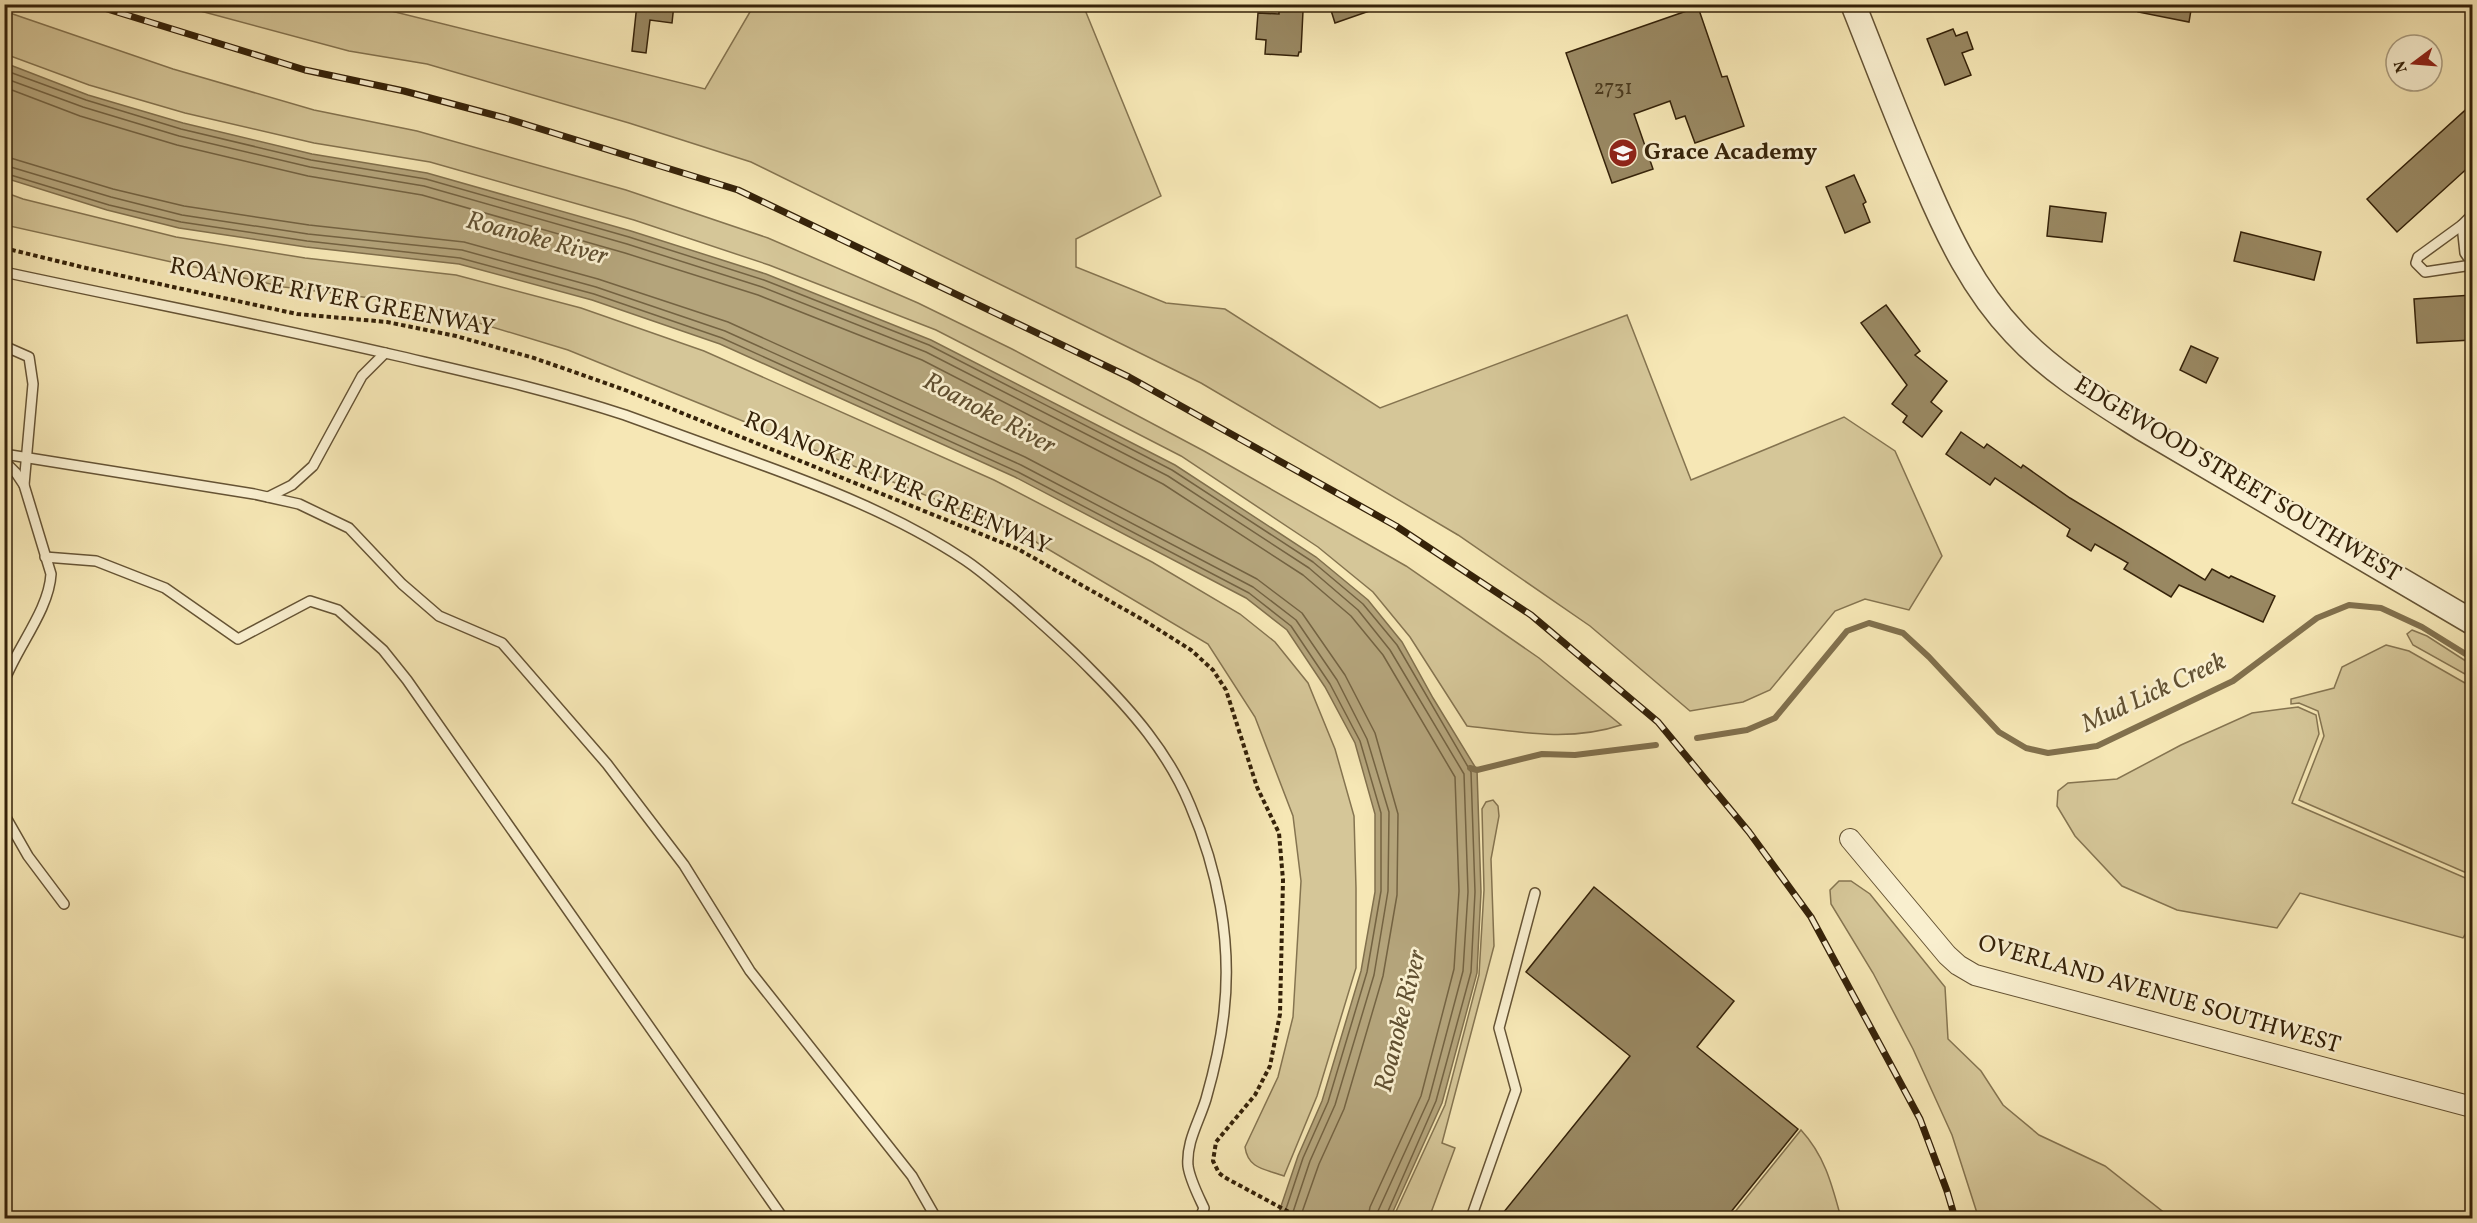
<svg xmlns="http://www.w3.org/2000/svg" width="2477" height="1223" viewBox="0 0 2477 1223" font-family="Vollkorn,serif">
  <rect width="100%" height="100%" fill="#f6e7b5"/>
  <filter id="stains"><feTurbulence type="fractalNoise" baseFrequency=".00333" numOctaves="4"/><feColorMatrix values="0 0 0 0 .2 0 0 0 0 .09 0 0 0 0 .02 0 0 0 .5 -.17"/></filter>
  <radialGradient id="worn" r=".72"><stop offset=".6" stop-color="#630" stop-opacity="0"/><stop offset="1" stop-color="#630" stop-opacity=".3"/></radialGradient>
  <g fill="#d5c698" stroke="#857450" stroke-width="1.5">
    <path d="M178 5H367L705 89 754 5H1083L1161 196 1076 239V267L1166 303 1225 309 1380 408 1627 315 1691 480 1844 417 1895 451 1942 556 1909 610 1865 599 1835 611 1770 690 1743 702 1690 711 1590 626 1458 535 1201 383 751 162 629 123 427 64 349 51Z"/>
    <path d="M4 11 173 69 314 110 417 131 626 190 768 238 918 303 1012 349 1204 451 1406 566 1539 658 1621 725C1571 742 1518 732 1467 726L1410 637 1373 592 1318 547 1181 456 936 330 769 265 634 220 430 162 314 143 185 113 89 85 5 54Z"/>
    <path d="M4 192 23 199 176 237 305 258 456 275 581 308 704 351 994 480 1152 562 1240 614 1275 642 1308 683 1335 749 1354 816 1356 888V968L1317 1096 1284 1176C1265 1169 1248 1169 1245 1147L1278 1077 1293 1017 1301 881 1293 816 1255 717 1208 644 1026 536 568 350 436 310 371 298 284 287 5 225Z"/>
    <path d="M2412 630 2427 636 2472 665V678L2413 645 2407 634Z"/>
    <path d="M2386 645 2409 651 2472 687V867L2469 874 2299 800 2324 736 2318 711 2299 703 2291 704V699L2334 688 2342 667Z"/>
    <path d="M2298 707 2316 715 2319 734 2292 803 2470 880 2472 876V924L2463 938 2300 893 2277 928 2177 910 2122 886 2075 836 2057 806 2058 791 2068 783 2117 779 2181 745 2252 713Z"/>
    <path d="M1493 800 1498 806 1499 816 1491 859 1494 946 1442 1143 1455 1148 1429 1218H1393L1445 1105 1479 975 1484 890 1482 809 1486 802Z"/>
    <path d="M1839 881H1851L1870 894 1945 987 1948 1039 1981 1071 2003 1105 2039 1135 2105 1166 2171 1218H1988L1978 1216 1952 1135 1913 1049 1873 973 1831 904 1830 890Z"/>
    <path d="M1801 1130C1825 1156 1832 1185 1841 1218H1730Z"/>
  </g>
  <path fill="#b4a47b" stroke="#81704d" stroke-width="1.5" d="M5 63 88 95 183 123 312 154 427 173 631 231 766 274 931 340 1175 465 1316 557 1368 600 1402 642 1433 698 1477 770 1481 892 1477 973 1442 1103 1390 1218H1277L1298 1156 1322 1101 1361 971 1375 892V814L1355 743 1325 687 1287 630 1246 598 1015 477 720 344 592 300 459 264 306 247 179 228 107 210 5 178Z"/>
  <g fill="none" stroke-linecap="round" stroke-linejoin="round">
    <g stroke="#746342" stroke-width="1.5">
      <path d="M4 70 86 100 181 129 311 160 426 179 629 237 764 280 929 345 1172 470 1313 562 1363 604 1397 645 1471 772 1475 892 1471 972 1436 1101 1385 1218"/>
      <path d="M4 78 83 107 179 136 310 167 424 186 627 244 762 287 926 352 1168 476 1309 568 1358 610 1390 650 1464 774 1468 892 1463 971 1429 1099 1378 1211 1377 1218"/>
      <path d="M4 87 80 116 177 145 308 176 422 195 625 253 758 295 922 360 1163 484 1303 575 1351 616 1383 655 1455 777 1459 891 1454 969 1421 1096 1370 1207 1368 1218"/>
      <path d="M4 156 113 189 184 206 309 225 464 242 598 279 728 322 1025 457 1257 579 1302 613 1345 675 1375 733 1398 814 1397 895 1383 976 1344 1109 1319 1164 1300 1218"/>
      <path d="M4 165 111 197 182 215 308 234 462 250 596 287 725 331 1021 465 1253 587 1296 620 1337 680 1367 739 1389 812 1388 891 1374 975 1335 1105 1310 1161 1291 1218"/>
      <path d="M4 173 109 205 181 222 307 241 460 258 594 294 722 338 1018 472 1249 593 1291 626 1330 684 1360 741 1381 813V891L1367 972 1328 1102 1303 1158 1283 1218"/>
    </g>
    <g stroke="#81704d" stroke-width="6">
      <path d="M1697 738 1747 730 1775 718 1847 631 1869 623 1903 633 1929 657 1999 732 2026 748 2048 753 2097 746 2233 681 2317 618 2349 605 2381 608 2422 627 2472 658"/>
      <path d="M1470 768 1477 770 1542 754 1575 755 1656 745"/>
    </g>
  </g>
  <g fill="#998862" stroke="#352209" stroke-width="1.5">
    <path d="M637 4H674L672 23 650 20 646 53 632 51Z"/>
    <path d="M1329 4H1381V7L1335 23Z"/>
    <path d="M2139 4H2192L2189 22 2138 12Z"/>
    <path d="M1698 7 1722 77 1727 76 1744 126 1695 143 1685 116 1676 119 1670 101 1634 114 1653 169 1612 183 1566 53Z"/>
    <path d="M1279 9 1303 11 1301 52H1299L1298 56 1265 54 1266 40 1256 39 1258 13 1279 14Z"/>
    <path d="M1953 29 1956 36 1967 32 1973 49 1962 53 1971 75 1945 85 1927 39Z"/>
    <path d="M2472 104V164L2397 232 2367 199Z"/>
    <path d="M1854 175 1866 202 1863 204 1870 222 1845 233 1826 187Z"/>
    <path d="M2050 206 2106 213 2102 242 2047 236Z"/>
    <path d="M2241 232 2321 252 2314 280 2234 261Z"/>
    <path d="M2472 295V340L2417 343 2414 299Z"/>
    <path d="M1886 305 1920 351 1915 355 1947 381 1931 402 1942 411 1922 437 1903 422 1907 416 1892 404 1907 385 1861 323Z"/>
    <path d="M2191 346 2218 358 2206 383 2180 370Z"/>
    <path d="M1961 432 1984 448 1987 444 2021 468 2023 465 2070 498 2205 580 2212 569 2229 578 2231 576 2275 596 2263 622 2179 585 2171 597 2124 569 2128 563 2095 544 2091 551 2067 536 2070 529 1995 478 1990 485 1946 454Z"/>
    <path d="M1594 887 1734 1001 1697 1047 1798 1129 1726 1218H1499L1630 1056 1526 972Z"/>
  </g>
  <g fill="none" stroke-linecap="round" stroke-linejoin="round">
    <g stroke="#655334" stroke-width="12">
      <g id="service">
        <path d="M2472 215 2462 225 2465 253 2472 263"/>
        <path d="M2462 225 2418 257 2416 263 2425 272 2472 265"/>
        <path d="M4 272C134 300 264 325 394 355 471 373 549 390 625 415 658 427 691 439 724 451 808 481 891 511 965 560 983 572 998 586 1014 599 1040 622 1067 645 1092 671 1132 711 1168 752 1190 805 1218 870 1232 942 1224 1012 1221 1041 1214 1071 1206 1099 1199 1122 1186 1142 1188 1166 1190 1180 1198 1195 1204 1208L1200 1218"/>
        <path d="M4 346 29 357 33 384 24 485"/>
        <path d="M4 454 254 494 299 504 349 528 402 584 439 616 502 643 607 764 684 865 750 971 912 1176 936 1218"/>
        <path d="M4 461 16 473 24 485 51 574C49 610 17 647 4 682"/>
        <path d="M268 497 292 485 313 466 362 376 385 353"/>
        <path d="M45 557 96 561 165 588 238 639 310 601 338 610 383 650 407 680 783 1218"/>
        <path d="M4 814 28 856 64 904"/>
        <path d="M1471 1218 1516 1090 1499 1028 1535 893"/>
      </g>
    </g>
    <g stroke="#655334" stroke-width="22">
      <path id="minor" d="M1850 839 1947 955 1958 965 1975 975 2472 1107"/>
    </g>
    <g stroke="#655334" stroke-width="27">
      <path id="tertiary" d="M1853 4C1877 64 1899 123 1925 182 1948 236 1974 290 2015 333 2051 372 2098 400 2142 428L2472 622"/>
    </g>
    <path stroke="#352209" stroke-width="4" stroke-dasharray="4.5 3" stroke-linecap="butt" d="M4 248 86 268 297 314 387 322 456 336 534 358 625 390 1018 549 1145 621 1191 650 1213 670 1226 690 1257 787 1279 833 1283 880 1280 1014 1270 1066 1255 1095 1216 1142 1213 1161 1219 1173 1224 1177 1300 1218"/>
    <use href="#service" stroke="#f9efcf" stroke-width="9"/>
    <use href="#minor" stroke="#f9efcf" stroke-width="20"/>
    <use href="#tertiary" stroke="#f9efcf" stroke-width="24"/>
    <g stroke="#352209" stroke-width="7">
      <path id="rail" d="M91 4 305 70 404 91 505 118 738 190 1129 377 1396 526 1531 615 1658 722 1749 832 1811 917 1920 1119 1947 1191 1955 1218"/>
    </g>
    <use href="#rail" stroke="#f9efcf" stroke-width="4.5" stroke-dasharray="14" stroke-linecap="butt"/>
  </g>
  <defs>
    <g id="school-disc" transform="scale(1.5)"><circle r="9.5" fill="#8f2418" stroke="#f9efcf"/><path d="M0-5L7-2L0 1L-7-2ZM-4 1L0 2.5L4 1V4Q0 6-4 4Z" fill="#fff"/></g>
  </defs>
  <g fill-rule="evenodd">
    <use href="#school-disc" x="1623" y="153"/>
  </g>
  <g text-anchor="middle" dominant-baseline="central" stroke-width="5" stroke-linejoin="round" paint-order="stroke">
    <g font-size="21" fill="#4e3c1f">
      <text x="1613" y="88">2731</text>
    </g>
    <g font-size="24" font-weight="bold" fill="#352209" stroke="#f9efcf" text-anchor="start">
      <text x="1644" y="153">Grace Academy</text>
    </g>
    <g font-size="24" fill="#352209" stroke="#f9efcf">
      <text transform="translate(332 298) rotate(11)">ROANOKE RIVER GREENWAY</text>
      <text transform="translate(2237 480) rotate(31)">EDGEWOOD STREET SOUTHWEST</text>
      <text transform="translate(897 484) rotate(23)">ROANOKE RIVER GREENWAY</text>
      <text transform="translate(2159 995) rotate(16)">OVERLAND AVENUE SOUTHWEST</text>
    </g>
    <g font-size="26" font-style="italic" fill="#615031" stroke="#f9efcf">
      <text transform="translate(537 239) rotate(15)">Roanoke River</text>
      <text transform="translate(989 414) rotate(28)">Roanoke River</text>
      <text transform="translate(2154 693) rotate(-25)">Mud Lick Creek</text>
      <text transform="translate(1401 1021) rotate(-76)">Roanoke River</text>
    </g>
  </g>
  <rect width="2477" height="1223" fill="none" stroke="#f6e7b5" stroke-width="24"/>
  <rect x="6" y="6" width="2465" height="1211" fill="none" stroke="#352209" stroke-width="3"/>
  <rect x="12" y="12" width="2453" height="1199" fill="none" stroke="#352209" stroke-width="1.5"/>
  <g transform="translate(2414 63) rotate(254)"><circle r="28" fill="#f9efcf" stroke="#ab9d80" stroke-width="1.5"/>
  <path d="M0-4.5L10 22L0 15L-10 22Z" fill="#8f2418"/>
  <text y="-9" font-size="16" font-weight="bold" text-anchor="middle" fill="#352209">N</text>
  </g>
  <rect width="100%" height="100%" filter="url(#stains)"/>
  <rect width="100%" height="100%" fill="url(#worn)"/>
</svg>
